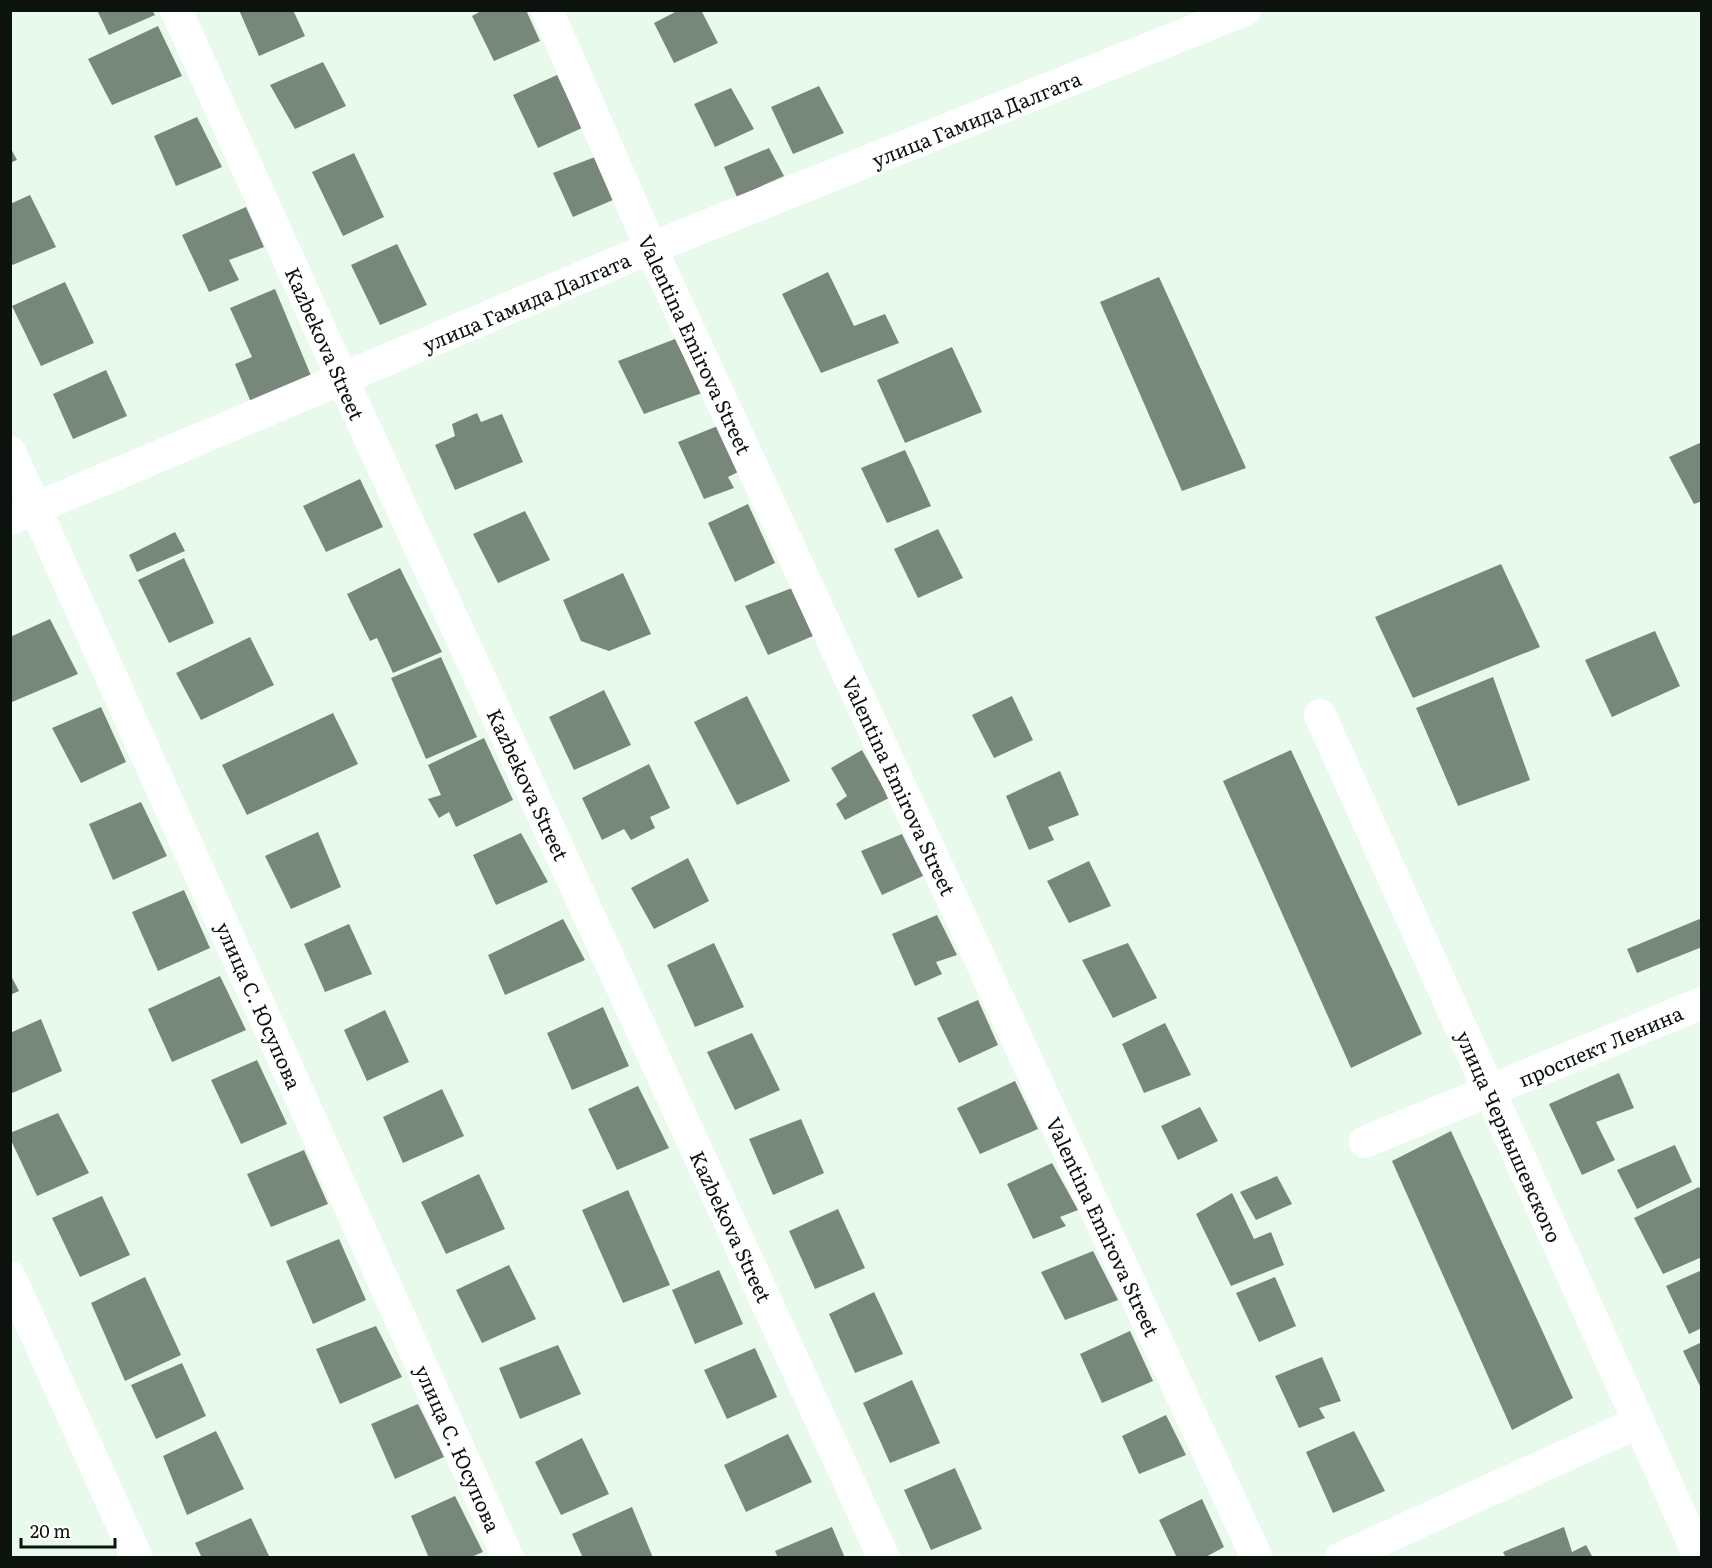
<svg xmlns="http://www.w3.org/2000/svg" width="1712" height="1568" viewBox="0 0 1712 1568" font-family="Literata,serif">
  <rect width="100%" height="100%" fill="#e8faeb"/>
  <g fill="#77887a">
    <path d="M97 10H152L155 15 109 35Z"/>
    <path d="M239 10H293L305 36 259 56Z"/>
    <path d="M483 10H526L540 41 494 61 472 16Z"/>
    <path d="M679 10H701L718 43 674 63 654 23Z"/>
    <path d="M158 26 182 76 112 105 88 59Z"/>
    <path d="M323 62 346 106 295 129 270 85Z"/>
    <path d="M557 75 582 128 538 148 513 95Z"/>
    <path d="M819 86 844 133 793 154 771 107Z"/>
    <path d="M731 88 754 129 715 147 694 104Z"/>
    <path d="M197 117 222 167 176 186 154 136Z"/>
    <path d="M10 147 17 160 10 163Z"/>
    <path d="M769 148 784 176 737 197 724 167Z"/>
    <path d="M354 153 384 217 343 236 312 172Z"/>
    <path d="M595 157 613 200 573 217 553 173Z"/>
    <path d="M30 195 56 247 10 266V204Z"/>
    <path d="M246 207 264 247 229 260 239 280 209 292 182 235Z"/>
    <path d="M397 244 427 305 380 325 351 265Z"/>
    <path d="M828 272 854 326 885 314 899 343 821 373 782 294Z"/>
    <path d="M1159 277 1246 468 1182 491 1100 302Z"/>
    <path d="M65 282 94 343 41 366 12 306Z"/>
    <path d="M275 289 312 378 253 407 235 364 252 357 230 308Z"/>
    <path d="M675 339 702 393 644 414 618 361Z"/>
    <path d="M952 347 982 412 905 443 877 380Z"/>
    <path d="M106 370 127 416 73 439 53 394Z"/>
    <path d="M477 413 481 422 502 414 523 462 455 490 435 445 455 436 452 424Z"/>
    <path d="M720 425 740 471 728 477 734 488 704 499 678 442Z"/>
    <path d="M1702 442V501L1694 504 1669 457Z"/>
    <path d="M905 450 931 506 887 523 861 468Z"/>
    <path d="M360 479 383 527 326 552 303 506Z"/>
    <path d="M748 504 775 563 735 582 708 523Z"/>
    <path d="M525 511 550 560 498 583 473 534Z"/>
    <path d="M938 529 963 578 918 598 894 549Z"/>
    <path d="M175 532 185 551 137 572 129 555Z"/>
    <path d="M184 558 214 623 169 643 138 580Z"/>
    <path d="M1501 564 1540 647 1413 698 1375 617Z"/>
    <path d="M400 568 442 652 393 673 377 638 370 641 347 594Z"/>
    <path d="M623 573 651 634 609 651 581 641 563 600Z"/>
    <path d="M792 588 813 636 768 655 745 606Z"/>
    <path d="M50 619 78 674 12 702 10 637Z"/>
    <path d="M1655 631 1680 686 1612 717 1585 660Z"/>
    <path d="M250 637 274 685 201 720 176 673Z"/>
    <path d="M441 657 477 737 426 759 391 678Z"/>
    <path d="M1493 677 1530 780 1458 806 1416 708Z"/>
    <path d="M604 690 631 745 574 770 549 717Z"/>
    <path d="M747 696 790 781 737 805 694 722Z"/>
    <path d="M1012 696 1033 740 994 758 972 715Z"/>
    <path d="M101 707 126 762 81 783 52 728Z"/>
    <path d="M333 713 358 764 247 815 222 765Z"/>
    <path d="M484 738 513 800 456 827 449 812 439 818 428 799 441 795 428 765Z"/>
    <path d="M862 750 889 798 845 820 836 804 847 796 831 768Z"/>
    <path d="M1291 750 1422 1034 1351 1068 1223 781Z"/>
    <path d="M649 764 670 808 650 817 655 828 631 840 624 829 602 840 582 798Z"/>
    <path d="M1060 771 1079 815 1048 827 1054 840 1029 850 1006 796Z"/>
    <path d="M141 802 167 856 113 880 89 824Z"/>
    <path d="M318 832 341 887 291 909 265 856Z"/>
    <path d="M521 833 548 882 496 905 473 855Z"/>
    <path d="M902 834 923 876 882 895 861 851Z"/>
    <path d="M688 858 709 901 654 929 631 888Z"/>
    <path d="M1089 861 1111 906 1069 923 1047 881Z"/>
    <path d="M184 890 210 948 158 971 132 912Z"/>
    <path d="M937 915 957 955 936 962 942 974 915 986 892 934Z"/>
    <path d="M1702 918V947L1637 973 1627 949Z"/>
    <path d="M563 919 585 960 505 995 488 955Z"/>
    <path d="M349 924 372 974 325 992 304 944Z"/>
    <path d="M714 943 744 1007 695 1027 667 965Z"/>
    <path d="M1128 943 1157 998 1113 1018 1082 960Z"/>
    <path d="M10 974 19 991 10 995Z"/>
    <path d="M220 976 246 1030 172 1062 148 1009Z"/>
    <path d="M978 1000 998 1045 959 1063 937 1018Z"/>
    <path d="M603 1007 629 1066 572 1090 547 1033Z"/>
    <path d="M385 1010 409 1062 367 1081 344 1030Z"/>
    <path d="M41 1019 62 1071 10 1094V1033Z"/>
    <path d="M1165 1023 1191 1075 1144 1093 1122 1044Z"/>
    <path d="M752 1033 780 1090 735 1110 707 1052Z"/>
    <path d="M257 1060 287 1124 241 1144 211 1080Z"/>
    <path d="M1619 1073 1634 1108 1596 1122 1615 1160 1582 1175 1549 1104Z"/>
    <path d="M1015 1081 1038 1129 980 1154 957 1108Z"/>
    <path d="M638 1086 669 1148 617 1170 588 1109Z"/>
    <path d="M442 1089 464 1136 403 1163 383 1117Z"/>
    <path d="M1200 1107 1218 1141 1178 1160 1161 1126Z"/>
    <path d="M58 1113 89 1173 37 1196 10 1138V1133Z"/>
    <path d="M801 1119 824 1173 773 1195 749 1139Z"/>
    <path d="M1451 1131 1573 1398 1512 1430 1392 1161Z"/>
    <path d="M1675 1145 1692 1182 1637 1209 1617 1170Z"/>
    <path d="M304 1150 328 1204 271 1227 247 1174Z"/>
    <path d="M1052 1163 1078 1210 1060 1217 1066 1226 1033 1239 1007 1184Z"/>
    <path d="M479 1174 505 1229 446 1254 421 1202Z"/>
    <path d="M1277 1176 1292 1204 1256 1220 1240 1192Z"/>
    <path d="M1699 1187 1702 1191V1257L1663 1274 1634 1218Z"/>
    <path d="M628 1190 670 1285 623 1303 582 1210Z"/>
    <path d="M1232 1193 1254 1239 1271 1232 1284 1265 1231 1286 1196 1214Z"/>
    <path d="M102 1196 130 1255 80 1277 52 1218Z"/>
    <path d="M838 1209 865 1268 815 1289 789 1231Z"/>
    <path d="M339 1239 366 1300 313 1324 286 1261Z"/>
    <path d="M1093 1251 1118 1300 1065 1320 1041 1272Z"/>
    <path d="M509 1265 536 1319 482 1343 456 1290Z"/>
    <path d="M719 1270 743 1324 695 1344 672 1290Z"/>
    <path d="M1702 1270V1328L1689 1334 1666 1286Z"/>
    <path d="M145 1277 181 1355 125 1381 91 1303Z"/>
    <path d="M1275 1277 1296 1326 1259 1342 1236 1293Z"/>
    <path d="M874 1292 903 1354 855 1373 829 1314Z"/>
    <path d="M376 1326 402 1377 340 1404 316 1349Z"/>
    <path d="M1130 1331 1153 1381 1102 1403 1080 1354Z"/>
    <path d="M1702 1342V1385L1700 1386 1683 1351Z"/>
    <path d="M558 1345 581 1394 520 1419 499 1368Z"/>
    <path d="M755 1348 777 1397 727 1419 704 1370Z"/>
    <path d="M1322 1357 1341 1401 1319 1408 1325 1418 1299 1428 1275 1376Z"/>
    <path d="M182 1363 206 1416 156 1439 131 1385Z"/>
    <path d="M912 1380 940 1443 890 1463 863 1403Z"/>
    <path d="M418 1404 444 1457 395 1479 371 1424Z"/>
    <path d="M1166 1415 1186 1455 1139 1474 1122 1436Z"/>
    <path d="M216 1431 244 1489 187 1515 163 1456Z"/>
    <path d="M1354 1431 1385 1491 1333 1513 1306 1452Z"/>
    <path d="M788 1434 812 1482 746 1512 724 1465Z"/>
    <path d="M582 1438 609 1494 561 1515 535 1462Z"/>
    <path d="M955 1468 982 1529 931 1550 904 1490Z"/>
    <path d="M455 1496 483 1552 469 1558H429L411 1516Z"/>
    <path d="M1202 1499 1224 1547 1204 1558H1177L1159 1520Z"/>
    <path d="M632 1507 653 1558H583L572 1534Z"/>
    <path d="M251 1518 270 1558H202L195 1543Z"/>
    <path d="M832 1527 845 1558H778L775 1551Z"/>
    <path d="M1564 1527 1572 1552 1586 1545 1593 1558H1506L1503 1552Z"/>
  </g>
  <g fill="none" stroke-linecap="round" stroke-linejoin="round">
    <g stroke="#fff" stroke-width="32">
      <path d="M176 10 342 378 884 1558"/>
      <path d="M547 10 651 248 1257 1558"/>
      <path d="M10 452 508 1558"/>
      <path d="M10 519 651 248 1245 10"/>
      <path d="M1320 715 1700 1558"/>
      <path d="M1365 1142 1702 1003"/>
      <path d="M10 1277 137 1558"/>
      <path d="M1341 1558 1639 1422"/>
    </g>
  </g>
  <g text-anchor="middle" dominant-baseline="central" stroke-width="6" stroke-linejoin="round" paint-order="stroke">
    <g font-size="20" fill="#0c130e" stroke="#fff">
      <text transform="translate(976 118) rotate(-22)">улица Гамида Далгата</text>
      <text transform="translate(526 301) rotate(-23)">улица Гамида Далгата</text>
      <text transform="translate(326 343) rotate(66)">Kazbekova Street</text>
      <text transform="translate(696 344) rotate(65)">Valentina Emirova Street</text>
      <text transform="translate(529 784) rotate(65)">Kazbekova Street</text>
      <text transform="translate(900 785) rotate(65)">Valentina Emirova Street</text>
      <text transform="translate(260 1005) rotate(66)">улица С. Юсупова</text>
      <text transform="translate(1600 1045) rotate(-23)">проспект Ленина</text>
      <text transform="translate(1510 1136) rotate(66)">улица Чернышевского</text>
      <text transform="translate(732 1226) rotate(65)">Kazbekova Street</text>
      <text transform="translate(1104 1226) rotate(65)">Valentina Emirova Street</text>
      <text transform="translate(459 1448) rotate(66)">улица С. Юсупова</text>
    </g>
  </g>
  <rect width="1712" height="1568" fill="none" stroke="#0c130e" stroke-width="24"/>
  <path d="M21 1538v9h94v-9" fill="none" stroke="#0c130e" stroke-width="3"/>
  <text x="30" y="1538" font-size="18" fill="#0c130e" stroke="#ffffff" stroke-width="4.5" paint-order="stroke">20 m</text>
</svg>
